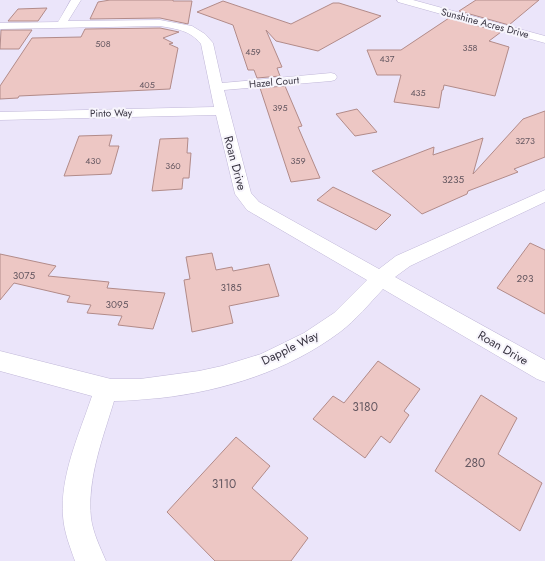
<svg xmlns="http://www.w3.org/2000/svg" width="545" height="561" viewBox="0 0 545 561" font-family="Jost,sans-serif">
  <rect width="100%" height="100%" fill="#ebe5fa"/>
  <g fill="#edc7c4" stroke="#b28b89">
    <path d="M110 0H173V1H192L188 24 160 18 90 19 98 2Z"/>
    <path d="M476 0H539L509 25 459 11Z"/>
    <path d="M223 1 291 24 333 3H339L381 16 318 51 276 41 266 30 282 67 277 68 280 76 257 78 254 70H248L233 25 197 12Z"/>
    <path d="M47 8 38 21H8L18 9Z"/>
    <path d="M449 18 501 32 489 41 509 47 495 96 444 85 443 90H442L439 108 394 102 401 75H377L367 50H401Z"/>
    <path d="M160 28 179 32 163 38 173 43 169 44 178 48 170 89 19 96 18 98 0 99V86L32 38 81 37 85 29Z"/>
    <path d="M1 30H32L19 49H0Z"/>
    <path d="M285 86 302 126 298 127 320 178 291 182 260 88Z"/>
    <path d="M357 109 377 132 355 136 336 114Z"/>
    <path d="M545 111V157L514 169 518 172 468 191 467 194 422 214 372 171 434 147 433 155 483 138 473 174 523 119Z"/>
    <path d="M112 135 109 146H119L111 174 64 176 79 136Z"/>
    <path d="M188 138 187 153H191L189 178H183L182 189 152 191 160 139Z"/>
    <path d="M333 187 391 215 376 230 317 200Z"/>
    <path d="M530 243 545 250V314L497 288Z"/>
    <path d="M212 253 216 270 232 267 233 271 269 264 279 296 229 306 233 323 192 332 184 280 190 279 186 257Z"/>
    <path d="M0 254 56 266 48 276 109 282 107 288 165 293 153 329 118 325 122 316 87 313 91 305 67 302 70 296 14 283 0 300Z"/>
    <path d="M378 361 420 389 404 411 409 415 390 443 381 436 365 458 313 419 333 396 344 403Z"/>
    <path d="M481 395 517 418 498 454 542 483 520 531 435 471Z"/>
    <path d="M236 437 270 466 252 488 308 538 291 561H215L167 512Z"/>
  </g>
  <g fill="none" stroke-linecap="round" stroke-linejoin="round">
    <g stroke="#c0b7d8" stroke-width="1">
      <g id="minor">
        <path d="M71 0H81L68 21 160 20 192 26 205 34 213 43 222 83 331 73 335 74 337 77 335 80 331 81 224 90 251 193 259 202 379 269 396 256 545 190V202L410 266 395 277 545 360V382L537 379 383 289C369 304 356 320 340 332 288 371 223 391 160 398 145 399 130 401 114 401 103 438 87 478 91 518 93 533 100 547 106 561H75C70 547 64 532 63 516 60 475 79 435 92 396L0 371V351L111 379H140L199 371 222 366 261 354 304 333 334 313 367 280 247 210 235 194 216 115 0 120V112L214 107 201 44C190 30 176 29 160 26L0 29V23L58 22Z"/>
        <path d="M397 0H413L545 36V43L398 2Z"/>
      </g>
    </g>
    <use href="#minor" fill="#fff" fill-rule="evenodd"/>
  </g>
  <g text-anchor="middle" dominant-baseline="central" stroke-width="4" stroke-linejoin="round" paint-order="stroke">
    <g font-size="9" fill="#645760">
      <text x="103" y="43">508</text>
      <text x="470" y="47">358</text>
      <text x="253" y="51">459</text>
      <text x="387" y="58">437</text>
      <text x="147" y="84">405</text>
      <text x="418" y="92">435</text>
      <text x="280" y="107">395</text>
      <text x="525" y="140">3273</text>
      <text x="93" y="160">430</text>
      <text x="298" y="160">359</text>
      <text x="173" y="165">360</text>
    </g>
    <g font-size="10" fill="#36323f" stroke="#f7f5fc">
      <text transform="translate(485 23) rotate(15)">Sunshine Acres Drive</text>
      <text transform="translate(274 82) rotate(-5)">Hazel Court</text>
      <text transform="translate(111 113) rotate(-1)">Pinto Way</text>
    </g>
    <g font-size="10" fill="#645760">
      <text x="453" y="179">3235</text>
      <text x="24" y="275">3075</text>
      <text x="525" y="278">293</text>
      <text x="231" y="287">3185</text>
      <text x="117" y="304">3095</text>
    </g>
    <g font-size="12" fill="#36323f" stroke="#f7f5fc">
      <text transform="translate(235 163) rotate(75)">Roan Drive</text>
      <text transform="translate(290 348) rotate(-26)">Dapple Way</text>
      <text transform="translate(503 348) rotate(30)">Roan Drive</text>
    </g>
    <g font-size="12" fill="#645760">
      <text x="365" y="407">3180</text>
      <text x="475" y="463">280</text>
      <text x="224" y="484">3110</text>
    </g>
  </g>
</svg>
